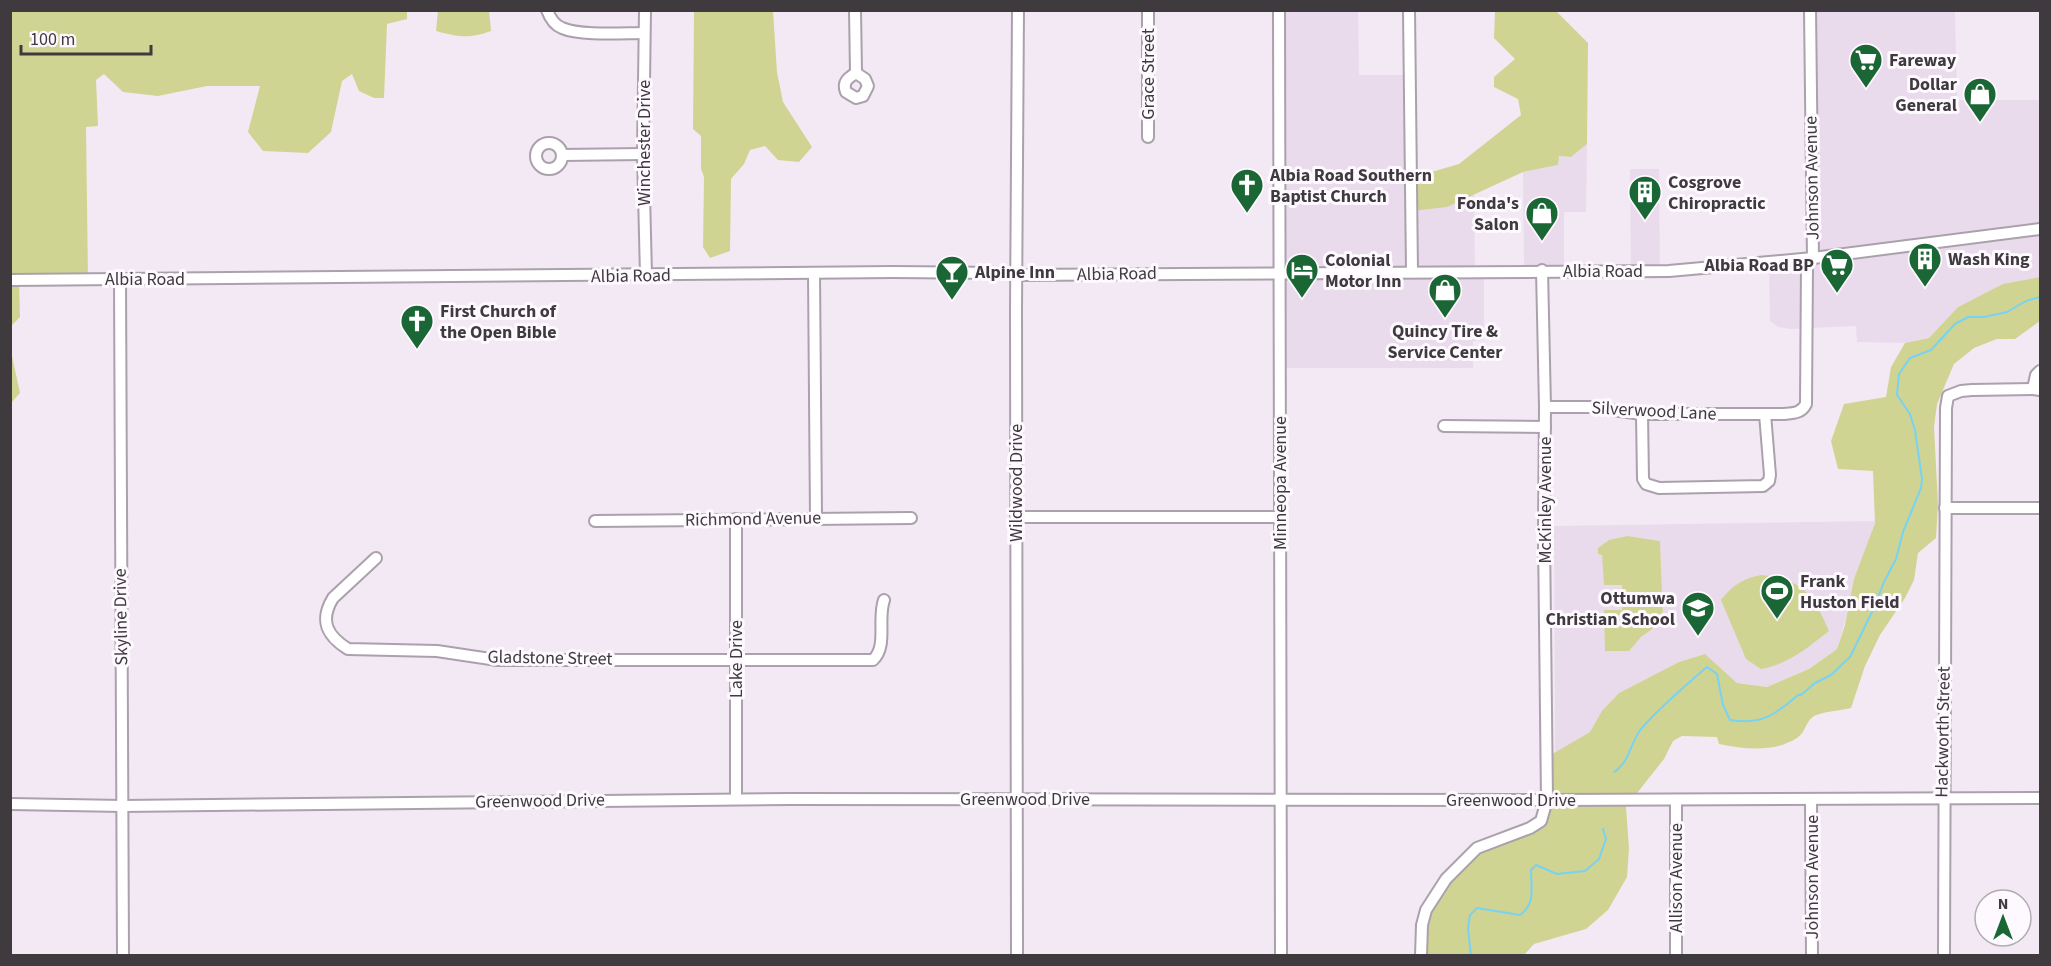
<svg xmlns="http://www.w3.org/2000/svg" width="2051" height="966" viewBox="0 0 2051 966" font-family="'Source Sans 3',sans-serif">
  <rect width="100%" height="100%" fill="#f3e9f4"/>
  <g fill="#eadbec">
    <path d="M1279 11H1358L1359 75H1411L1409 173 1447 207 1474 193 1475 271H1484V340L1473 341V368H1279Z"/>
    <path d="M1812 11H1955L1957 100H2040V277L2024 280 1959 306 1929 338 1905 343 1857 342 1856 326 1790 329 1778 327 1770 321 1769 262 1813 258Z"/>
    <path d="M1587 144 1586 212H1564V271H1524L1523 172 1558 165V156L1571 157Z"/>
    <path d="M1630 169H1659L1660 271H1631Z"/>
    <path d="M1875 521 1837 649 1809 669 1767 687 1737 683 1705 654 1679 662 1619 693 1590 732 1555 753 1554 526Z"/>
  </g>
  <g fill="#d0d492">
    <path d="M11 11H407V19L387 24 384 98H374L359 91 352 74 342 81 331 132 308 153 263 151 248 132 260 86H207L158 96 123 92 104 74 96 80 98 126 86 127 88 279 19 280 20 317 11 326Z"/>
    <path d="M438 11H489L491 31C469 39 458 37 436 31Z"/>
    <path d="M694 11H773L777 72 783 102 812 147 799 162 778 160 765 146 750 150 744 164 731 179 730 251 710 258 703 247 704 177 701 169V136L693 129Z"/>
    <path d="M1495 11H1556L1588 43 1587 144 1571 157 1559 156 1558 165 1523 172 1447 207 1412 211 1411 178 1459 164 1521 115 1518 99 1494 87V77L1515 59 1494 38Z"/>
    <path d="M2040 277V321L2015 339H1997L1974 348 1954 364 1937 404 1934 427 1938 504 1936 538 1918 553 1914 580 1905 598 1880 635 1865 666 1851 708C1839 711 1826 711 1814 716 1806 721 1805 733 1797 738 1773 753 1745 749 1719 744L1717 737 1682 736 1673 741 1664 759 1626 807 1629 848 1627 877 1608 910 1586 929 1534 944 1524 955 1421 956 1426 910 1477 848 1541 821 1547 757 1590 732 1602 711 1619 693 1679 662 1705 654 1737 683 1767 687 1809 669 1837 649 1845 625 1854 579 1875 523 1873 471 1838 469 1831 441 1844 404 1886 397 1891 367 1905 343 1929 338 1958 307 2003 284Z"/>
    <path d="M10 347 20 393 11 403H10Z"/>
    <path d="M1627 536 1660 541 1663 621 1641 637 1629 651H1605L1604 610H1622V585H1604L1602 555 1598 554V548L1609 540Z"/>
    <path d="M1761 575C1802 579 1813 593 1829 631 1807 648 1789 664 1761 669L1746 659 1721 600C1733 585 1742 579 1761 575Z"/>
  </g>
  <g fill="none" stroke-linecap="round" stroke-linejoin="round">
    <g stroke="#77d2f4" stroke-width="2">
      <path d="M1614 772C1630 762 1630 743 1641 729 1659 708 1686 685 1707 667L1717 674 1723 705 1730 720C1762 725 1775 715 1798 695H1801L1815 683 1831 675 1850 657 1874 608 1884 582 1896 559 1903 532 1921 488 1922 479 1915 430 1910 414 1897 395 1899 374 1910 358 1931 350 1955 324 1968 317H1984L2007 312 2026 301 2040 297"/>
      <path d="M1471 956 1468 928 1470 915 1477 908 1520 915C1536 904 1531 886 1531 870L1536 865 1557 874 1585 871 1599 859 1606 839 1603 829"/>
    </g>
    <g stroke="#aaa1ac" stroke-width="14">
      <g id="minor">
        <path d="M547 10C550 18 554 25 562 28 580 36 623 33 644 33"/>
        <path d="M645 10 643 154 646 275"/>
        <path d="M855 10 856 73"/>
        <path d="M1148 10V137"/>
        <path d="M1279 10 1281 956"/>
        <path d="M1409 10 1412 272"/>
        <path d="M856 73 865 79 868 86 863 96 856 98 846 92C842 82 848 78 856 73Z"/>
        <circle cx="549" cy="156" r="13"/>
        <path d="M562 155 643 154"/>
        <path d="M814 273 816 518"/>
        <path d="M120 279 123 956"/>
        <path d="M10 280 893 272 1003 273 1016 275 1669 271 1813 258 2040 229"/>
        <path d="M2040 371 2036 375 2033 389 2040 390"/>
        <path d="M1545 407H1590L1642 414H1782C1792 413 1801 414 1806 404L1807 265 1813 258 1810 10"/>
        <path d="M1642 414 1643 479 1646 484 1659 488 1763 486 1769 481 1770 475 1765 414"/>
        <path d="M1444 426 1545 427"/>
        <path d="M1945 508H2040"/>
        <path d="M1016 517H1281"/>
        <path d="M736 519V799"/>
        <path d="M595 521 911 518"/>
        <path d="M376 558 333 598C319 621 327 636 348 649L437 651 497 660H873C888 646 877 619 884 600"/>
        <path d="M1811 799 1812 956"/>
        <path d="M1676 800V956"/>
        <path d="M10 804 123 806 790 799 1554 800 2040 798"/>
        <path d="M1017 956 1016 310 1018 10"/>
        <path d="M1421 956 1422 925 1426 910 1446 879 1477 848 1530 828 1541 821 1547 800 1544 536 1545 407 1542 270"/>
        <path d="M1944 956 1946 408 1948 396 1961 391 1972 390 2033 389"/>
      </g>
    </g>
    <use href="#minor" stroke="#fff" stroke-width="10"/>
  </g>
  <defs>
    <g id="supermarket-pin" transform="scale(1.725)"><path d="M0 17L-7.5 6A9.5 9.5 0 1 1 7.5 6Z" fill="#1a6735" stroke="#fef8ff"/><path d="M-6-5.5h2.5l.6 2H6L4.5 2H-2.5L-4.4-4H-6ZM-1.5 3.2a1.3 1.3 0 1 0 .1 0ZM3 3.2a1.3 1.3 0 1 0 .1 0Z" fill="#fff"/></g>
    <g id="shop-pin" transform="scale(1.725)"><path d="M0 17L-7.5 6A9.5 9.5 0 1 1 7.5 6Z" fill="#1a6735" stroke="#fef8ff"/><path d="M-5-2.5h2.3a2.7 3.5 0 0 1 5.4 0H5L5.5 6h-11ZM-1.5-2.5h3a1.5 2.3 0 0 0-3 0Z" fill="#fff"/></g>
    <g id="church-pin" transform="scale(1.725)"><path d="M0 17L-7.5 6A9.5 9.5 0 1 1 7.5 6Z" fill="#1a6735" stroke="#fef8ff"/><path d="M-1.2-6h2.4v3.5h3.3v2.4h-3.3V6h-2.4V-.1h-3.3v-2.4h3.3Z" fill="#fff"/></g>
    <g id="building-pin" transform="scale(1.725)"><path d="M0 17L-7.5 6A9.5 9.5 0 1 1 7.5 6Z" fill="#1a6735" stroke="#fef8ff"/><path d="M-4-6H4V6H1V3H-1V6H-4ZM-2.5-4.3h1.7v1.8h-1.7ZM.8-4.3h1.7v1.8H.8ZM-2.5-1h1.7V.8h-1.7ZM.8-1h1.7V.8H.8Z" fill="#fff"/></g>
    <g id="hotel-pin" transform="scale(1.725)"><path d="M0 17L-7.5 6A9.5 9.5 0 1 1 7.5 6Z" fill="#1a6735" stroke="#fef8ff"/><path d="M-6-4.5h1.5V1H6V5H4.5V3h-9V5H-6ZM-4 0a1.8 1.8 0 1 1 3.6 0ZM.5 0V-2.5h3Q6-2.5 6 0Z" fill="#fff"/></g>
    <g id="bar-pin" transform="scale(1.725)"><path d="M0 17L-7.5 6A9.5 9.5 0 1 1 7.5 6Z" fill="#1a6735" stroke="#fef8ff"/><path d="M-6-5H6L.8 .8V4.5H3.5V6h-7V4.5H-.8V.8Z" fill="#fff"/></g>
    <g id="stadium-pin" transform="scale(1.725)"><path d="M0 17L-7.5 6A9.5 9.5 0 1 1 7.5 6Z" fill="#1a6735" stroke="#fef8ff"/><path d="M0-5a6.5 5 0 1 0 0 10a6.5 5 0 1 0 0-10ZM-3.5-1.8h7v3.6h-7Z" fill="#fff"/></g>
    <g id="school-pin" transform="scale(1.725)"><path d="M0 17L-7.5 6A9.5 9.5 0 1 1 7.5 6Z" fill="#1a6735" stroke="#fef8ff"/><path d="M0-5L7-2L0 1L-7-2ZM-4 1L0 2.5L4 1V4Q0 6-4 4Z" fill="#fff"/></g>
  </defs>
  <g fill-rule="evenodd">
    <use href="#supermarket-pin" x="1866" y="60"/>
    <use href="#shop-pin" x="1980" y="94"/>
    <use href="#church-pin" x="1247" y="185"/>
    <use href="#building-pin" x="1645" y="192"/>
    <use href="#shop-pin" x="1542" y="213"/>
    <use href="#building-pin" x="1925" y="259"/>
    <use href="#supermarket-pin" x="1837" y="265"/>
    <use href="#hotel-pin" x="1302" y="270"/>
    <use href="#bar-pin" x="952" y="272"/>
    <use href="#shop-pin" x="1445" y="290"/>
    <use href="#church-pin" x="417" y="321"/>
    <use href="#stadium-pin" x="1777" y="591"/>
    <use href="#school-pin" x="1698" y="608"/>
  </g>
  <g text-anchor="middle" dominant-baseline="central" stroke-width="6" stroke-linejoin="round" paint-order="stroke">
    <g font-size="18" font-weight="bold" fill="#3e3a3e" stroke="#fef8ff" text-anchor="start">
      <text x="1889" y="60">Fareway</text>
      <text x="1957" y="84" text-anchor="end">Dollar<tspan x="1957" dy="21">General</tspan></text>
      <text x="1270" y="175">Albia Road Southern<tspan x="1270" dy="21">Baptist Church</tspan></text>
      <text x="1668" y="182">Cosgrove<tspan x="1668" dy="21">Chiropractic</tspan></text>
      <text x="1519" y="203" text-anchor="end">Fonda's<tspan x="1519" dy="21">Salon</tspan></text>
      <text x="1948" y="259">Wash King</text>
      <text x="1325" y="260">Colonial<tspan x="1325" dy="21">Motor Inn</tspan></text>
      <text x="1814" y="265" text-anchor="end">Albia Road BP</text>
      <text x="975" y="272">Alpine Inn</text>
      <text x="440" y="311">First Church of<tspan x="440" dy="21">the Open Bible</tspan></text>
      <text x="1445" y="331" text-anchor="middle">Quincy Tire &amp;<tspan x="1445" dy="21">Service Center</tspan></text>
      <text x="1800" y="581">Frank<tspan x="1800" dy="21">Huston Field</tspan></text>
      <text x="1675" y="598" text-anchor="end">Ottumwa<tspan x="1675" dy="21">Christian School</tspan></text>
    </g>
    <g font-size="18" fill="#3e3a3e" stroke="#fef8ff">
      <text transform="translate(1148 74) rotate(-90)">Grace Street</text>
      <text transform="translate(644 143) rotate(-90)">Winchester Drive</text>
      <text transform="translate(1812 178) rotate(-91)">Johnson Avenue</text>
      <text x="1603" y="271">Albia Road</text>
      <text transform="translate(1117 274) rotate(-1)">Albia Road</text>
      <text transform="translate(631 276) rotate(-1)">Albia Road</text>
      <text x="145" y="279">Albia Road</text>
      <text transform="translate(1654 411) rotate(3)">Silverwood Lane</text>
      <text transform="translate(1016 483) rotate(-90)">Wildwood Drive</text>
      <text transform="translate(1280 483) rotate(-90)">Minneopa Avenue</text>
      <text transform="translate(1545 500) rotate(-90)">McKinley Avenue</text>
      <text transform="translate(753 519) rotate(-1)">Richmond Avenue</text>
      <text transform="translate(121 617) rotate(-91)">Skyline Drive</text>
      <text transform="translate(550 658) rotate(1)">Gladstone Street</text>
      <text transform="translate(736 659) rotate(-90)">Lake Drive</text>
      <text transform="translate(1943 732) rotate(-89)">Hackworth Street</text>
      <text x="1025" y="799">Greenwood Drive</text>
      <text x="1511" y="800">Greenwood Drive</text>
      <text transform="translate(540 801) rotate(-1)">Greenwood Drive</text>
      <text transform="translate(1812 877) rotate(-90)">Johnson Avenue</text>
      <text transform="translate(1676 878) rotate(-90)">Allison Avenue</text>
    </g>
  </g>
  <rect width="2051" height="966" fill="none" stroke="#3e3a3e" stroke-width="24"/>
  <g transform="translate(2003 918)"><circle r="28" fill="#fef8ff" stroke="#b1acb2" stroke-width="1.5"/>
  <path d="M0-4.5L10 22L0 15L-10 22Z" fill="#1a6735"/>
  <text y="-9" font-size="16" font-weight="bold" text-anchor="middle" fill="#3e3a3e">N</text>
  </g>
  <path d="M21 45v9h130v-9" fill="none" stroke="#3e3a3e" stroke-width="3"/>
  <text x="30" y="45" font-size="18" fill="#3e3a3e" stroke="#fef8ff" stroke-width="4.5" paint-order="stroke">100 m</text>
</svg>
